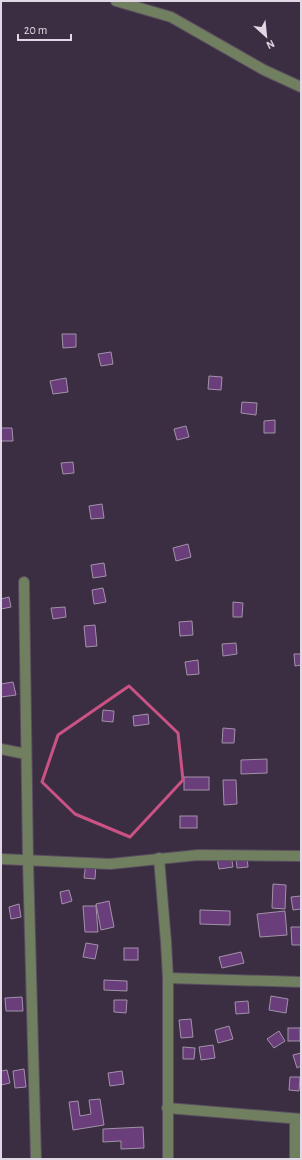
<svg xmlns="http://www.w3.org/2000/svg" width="302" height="1160" viewBox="0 0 302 1160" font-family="'Alegreya Sans',sans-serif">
  <rect width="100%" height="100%" fill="#3c2e42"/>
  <g fill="#693e7b" stroke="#a292a9">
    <path d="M62 334H76V347L63 348Z"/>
    <path d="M111 352 113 364 101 366 98 354Z"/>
    <path d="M209 376 222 377 221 390 208 389Z"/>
    <path d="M66 378 68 392 53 394 50 381Z"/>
    <path d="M242 402 257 403 256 415 241 413Z"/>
    <path d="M275 420V433H264V421Z"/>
    <path d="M186 426 189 437 177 440 174 429Z"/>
    <path d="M1 428H12L13 441H1Z"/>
    <path d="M73 462 74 473 63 474 61 463Z"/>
    <path d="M102 504 104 518 91 519 89 506Z"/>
    <path d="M188 544 191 557 176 561 173 548Z"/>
    <path d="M104 563 106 576 93 578 91 565Z"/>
    <path d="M103 588 106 602 94 604 92 590Z"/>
    <path d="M9 597 11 607 1 609V599Z"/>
    <path d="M233 602 243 603 242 617H233Z"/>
    <path d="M65 607 66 617 53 619 51 608Z"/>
    <path d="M192 621 193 635 180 636 179 622Z"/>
    <path d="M95 625 97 646 86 647 84 626Z"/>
    <path d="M236 643 237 654 223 656 222 644Z"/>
    <path d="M294 654H301V665L295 666Z"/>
    <path d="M198 660 199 674 187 675 185 662Z"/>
    <path d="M13 682 16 695 1 697V684Z"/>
    <path d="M103 710 114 711 113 722 102 721Z"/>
    <path d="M148 714 149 724 134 726 133 716Z"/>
    <path d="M223 728 235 729 234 743H222Z"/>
    <path d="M267 759V773L241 774V760Z"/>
    <rect x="184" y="777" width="25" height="13"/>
    <path d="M223 780H236L237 804 224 805Z"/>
    <rect x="180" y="816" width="17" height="12"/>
    <path d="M231 854 233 867 219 869 217 857Z"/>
    <path d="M247 857 248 867 237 868 236 858Z"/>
    <path d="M86 862 96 863 95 879 84 878Z"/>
    <path d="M273 884 286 885 285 909 272 908Z"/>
    <path d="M69 890 72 901 62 904 60 892Z"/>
    <path d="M301 896V909L293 910 291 897Z"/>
    <path d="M109 901 114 927 101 930 96 904Z"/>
    <path d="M19 904 21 917 11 919 9 907Z"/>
    <path d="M83 906H96L98 932H85Z"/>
    <path d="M200 910 230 911V925L200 924Z"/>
    <path d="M285 911 287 935 260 937 257 914Z"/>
    <path d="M291 927H301V945H292Z"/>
    <path d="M86 943 98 945 95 959 83 957Z"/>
    <rect x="124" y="948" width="14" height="12"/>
    <path d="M241 952 244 963 222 968 219 957Z"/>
    <path d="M104 980 127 981V991L104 990Z"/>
    <path d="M271 996 288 999 286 1013 269 1010Z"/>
    <path d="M22 997 23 1011H6L5 998Z"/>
    <path d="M114 1000H127L126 1013 114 1012Z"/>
    <path d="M248 1001 249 1013 236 1014 235 1002Z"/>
    <path d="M191 1019 193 1037 181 1038 179 1020Z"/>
    <path d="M229 1026 233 1039 218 1043 215 1030Z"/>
    <rect x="288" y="1028" width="12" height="13"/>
    <path d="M279 1031 285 1041 274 1048 267 1039Z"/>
    <path d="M213 1045 215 1058 201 1060 199 1047Z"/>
    <path d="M183 1047 195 1048 194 1059H183Z"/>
    <path d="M301 1053V1066L297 1068 293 1055Z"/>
    <path d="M24 1069 26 1087 15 1088 13 1071Z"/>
    <path d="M7 1070 10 1083 1 1085V1071Z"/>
    <path d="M122 1071 124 1084 110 1086 108 1073Z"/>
    <path d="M290 1077H300L299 1091 289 1090Z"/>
    <path d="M100 1099 104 1125 73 1130 69 1102 78 1101 80 1116 91 1114 89 1100Z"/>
    <path d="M143 1127 144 1148 121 1149V1141L103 1142V1129Z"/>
  </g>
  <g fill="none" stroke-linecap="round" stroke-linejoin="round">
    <g stroke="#5a4d5f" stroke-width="12">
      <g id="minor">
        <path d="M116 1 171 17 264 70 301 87"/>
        <path d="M24 582 28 860 36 1159"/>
        <path d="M1 749 26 754"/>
        <path d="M159 858 166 942 168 978V1159"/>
        <path d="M1 859 110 864 198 855 301 856"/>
        <path d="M168 978 301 982"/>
        <path d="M167 1108 301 1119"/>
        <path d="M295 1119V1159"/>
      </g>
    </g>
    <use href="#minor" stroke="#717f61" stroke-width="10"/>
  </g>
  <path fill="none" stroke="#cb5284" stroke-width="3" stroke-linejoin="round" d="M129 686 178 733 183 780 130 837 75 814 42 782 58 735Z"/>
  <rect width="302" height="1160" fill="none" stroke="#e0d8e4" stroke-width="4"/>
  <g transform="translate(266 36) rotate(153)" stroke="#3c2e42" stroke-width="3" paint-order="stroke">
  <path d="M0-3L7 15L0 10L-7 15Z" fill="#e0d8e4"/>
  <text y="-6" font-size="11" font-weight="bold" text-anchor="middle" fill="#e0d8e4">N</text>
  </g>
  <path d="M18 34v6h53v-6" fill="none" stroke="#e0d8e4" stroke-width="2"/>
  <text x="24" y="34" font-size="12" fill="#e0d8e4" stroke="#3c2e42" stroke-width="3" paint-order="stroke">20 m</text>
</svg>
